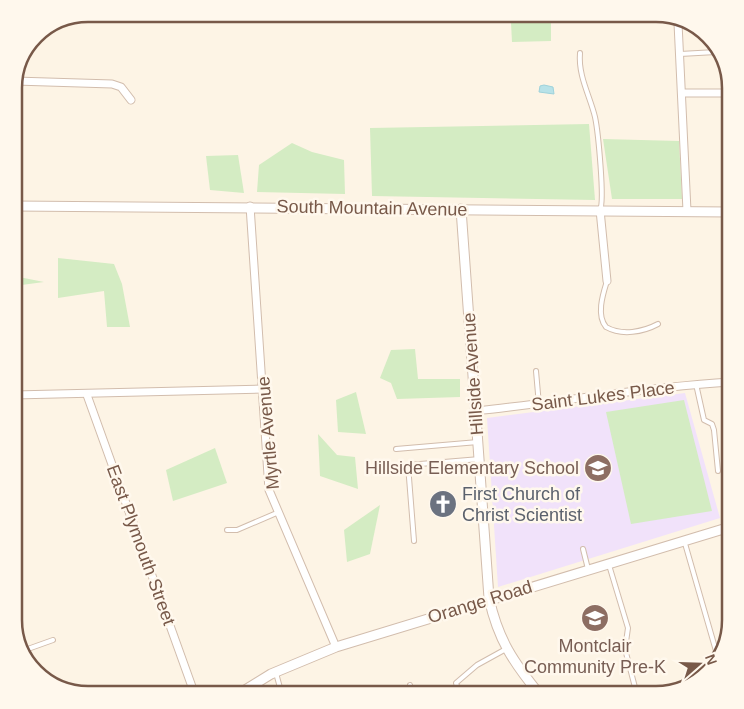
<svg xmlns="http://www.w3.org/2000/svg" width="744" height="709" viewBox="0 0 744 709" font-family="Helvetica,sans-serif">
  <rect width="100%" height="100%" fill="#fdf4e5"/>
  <path fill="#f1e2fa" d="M685 393 720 518 498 587 487 418Z"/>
  <g fill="#d4ecc3">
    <path d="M551 22V41L512 42 511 23Z"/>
    <path d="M589 124 595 200 372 196 370 128Z"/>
    <path d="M603 139 679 141 682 199H612Z"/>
    <path d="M292 143 312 152 344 160 345 194 257 192 259 165Z"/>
    <path d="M238 155 244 193 210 190 206 156Z"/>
    <path d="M58 258 114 264 122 284 130 327H107L104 291 58 298Z"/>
    <path d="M14 276 44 282 14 286Z"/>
    <path d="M415 349 418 379H460V397L397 399 391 383 380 378 391 350Z"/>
    <path d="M356 392 366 434H367L338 432 336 400Z"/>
    <path d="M684 400 712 511 631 524 606 412Z"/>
    <path d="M318 434 337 455 355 457 358 489 320 476Z"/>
    <path d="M215 448 227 483 173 501 166 470Z"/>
    <path d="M380 505 370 554 347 562 344 530Z"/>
  </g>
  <path fill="#b8e2e8" stroke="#9ed2db" d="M544 85 553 87 554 94 539 92 540 86Z"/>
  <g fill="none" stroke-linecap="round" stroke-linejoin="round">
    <g stroke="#d2bdad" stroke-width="6">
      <g id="service">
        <path d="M580 53C578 76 590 96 595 117 598 131 605 201 600 210"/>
        <path d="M680 54 716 52"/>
        <path d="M607 281C603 294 596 315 606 327 622 336 643 332 658 324"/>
        <path d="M536 371 539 405"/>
        <path d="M696 384 704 420 712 424 714 430 718 471"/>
        <path d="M396 449 478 442"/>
        <path d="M227 530H237L279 512"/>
        <path d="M684 540 718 658"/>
        <path d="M414 541 408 465 480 459"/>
        <path d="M583 549 588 569"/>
        <path d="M609 565 628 628 625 649 637 695"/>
        <path d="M25 650 53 640"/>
        <path d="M276 673 282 695"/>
        <path d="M410 685 413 695"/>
        <path d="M460 695 456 683 477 665 506 649"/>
      </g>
    </g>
    <g stroke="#d2bdad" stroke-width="9">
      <g id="minor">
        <path d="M678 23 687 211"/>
        <path d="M15 81 112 84 121 87 131 100"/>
        <path d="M683 93H730"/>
        <path d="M250 206 269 490 336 647"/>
        <path d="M600 210 607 281"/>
        <path d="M14 395 264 389"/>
        <path d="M87 395 195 695"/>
        <path d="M476 411C561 402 645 387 730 382"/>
      </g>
    </g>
    <g stroke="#d2bdad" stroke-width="11">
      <g id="tertiary">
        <path d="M14 206 730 212"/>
        <path d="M461 209 489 598C498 640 514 663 540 695"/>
        <path d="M237 695 271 674 336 647 730 527"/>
      </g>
    </g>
    <use href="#service" stroke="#fff" stroke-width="4"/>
    <use href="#minor" stroke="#fff" stroke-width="7"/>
    <use href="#tertiary" stroke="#fff" stroke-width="9"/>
  </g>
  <defs>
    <g id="school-disc" transform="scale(1.4375)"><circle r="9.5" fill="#8d6e63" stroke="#fff8ed"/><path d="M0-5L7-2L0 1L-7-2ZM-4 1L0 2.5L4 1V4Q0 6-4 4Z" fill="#fff"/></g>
    <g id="church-disc" transform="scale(1.4375)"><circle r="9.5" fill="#6b7280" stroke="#fff8ed"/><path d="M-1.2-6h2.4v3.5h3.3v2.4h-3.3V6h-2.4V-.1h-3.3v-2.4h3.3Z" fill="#fff"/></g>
  </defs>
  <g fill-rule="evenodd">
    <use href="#school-disc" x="598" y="468"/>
    <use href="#church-disc" x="443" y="504"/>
    <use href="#school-disc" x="595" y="618"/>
  </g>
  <g text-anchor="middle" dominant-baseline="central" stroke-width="5" stroke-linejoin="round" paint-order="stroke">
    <g font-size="18" fill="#785949" stroke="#fff8ed">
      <text transform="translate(372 208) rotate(1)">South Mountain Avenue</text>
      <text transform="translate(473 374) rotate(-94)">Hillside Avenue</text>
      <text transform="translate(603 396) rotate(-7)">Saint Lukes Place</text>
      <text transform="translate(268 433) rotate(-95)">Myrtle Avenue</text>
      <text transform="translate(141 545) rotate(70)">East Plymouth Street</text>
      <text transform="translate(480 602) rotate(-17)">Orange Road</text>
    </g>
    <g font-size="18" fill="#785e54" stroke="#fff8ed" text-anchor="end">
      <text x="579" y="468">Hillside Elementary School</text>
      <text x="595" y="646" text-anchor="middle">Montclair<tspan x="595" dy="21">Community Pre-K</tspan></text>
    </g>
    <g font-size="18" fill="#5b616d" stroke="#fff8ed" text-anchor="start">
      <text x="462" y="494">First Church of<tspan x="462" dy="21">Christ Scientist</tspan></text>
    </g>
  </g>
  <path d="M0 0H744V709H0ZM88 22H656A66 66 0 0 1 722 88V620A66 66 0 0 1 656 686H88A66 66 0 0 1 22 620V88A66 66 0 0 1 88 22Z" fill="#fff8ed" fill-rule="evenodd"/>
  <path fill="none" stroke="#785949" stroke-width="2.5" d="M88 22H656A66 66 0 0 1 722 88V620A66 66 0 0 1 656 686H88A66 66 0 0 1 22 620V88A66 66 0 0 1 88 22Z"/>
  <g transform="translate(699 664) rotate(70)" stroke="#fff8ed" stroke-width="4" paint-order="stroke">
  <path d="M0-4L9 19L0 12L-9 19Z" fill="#785949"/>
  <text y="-8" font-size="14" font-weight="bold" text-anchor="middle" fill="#785949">N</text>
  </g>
</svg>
